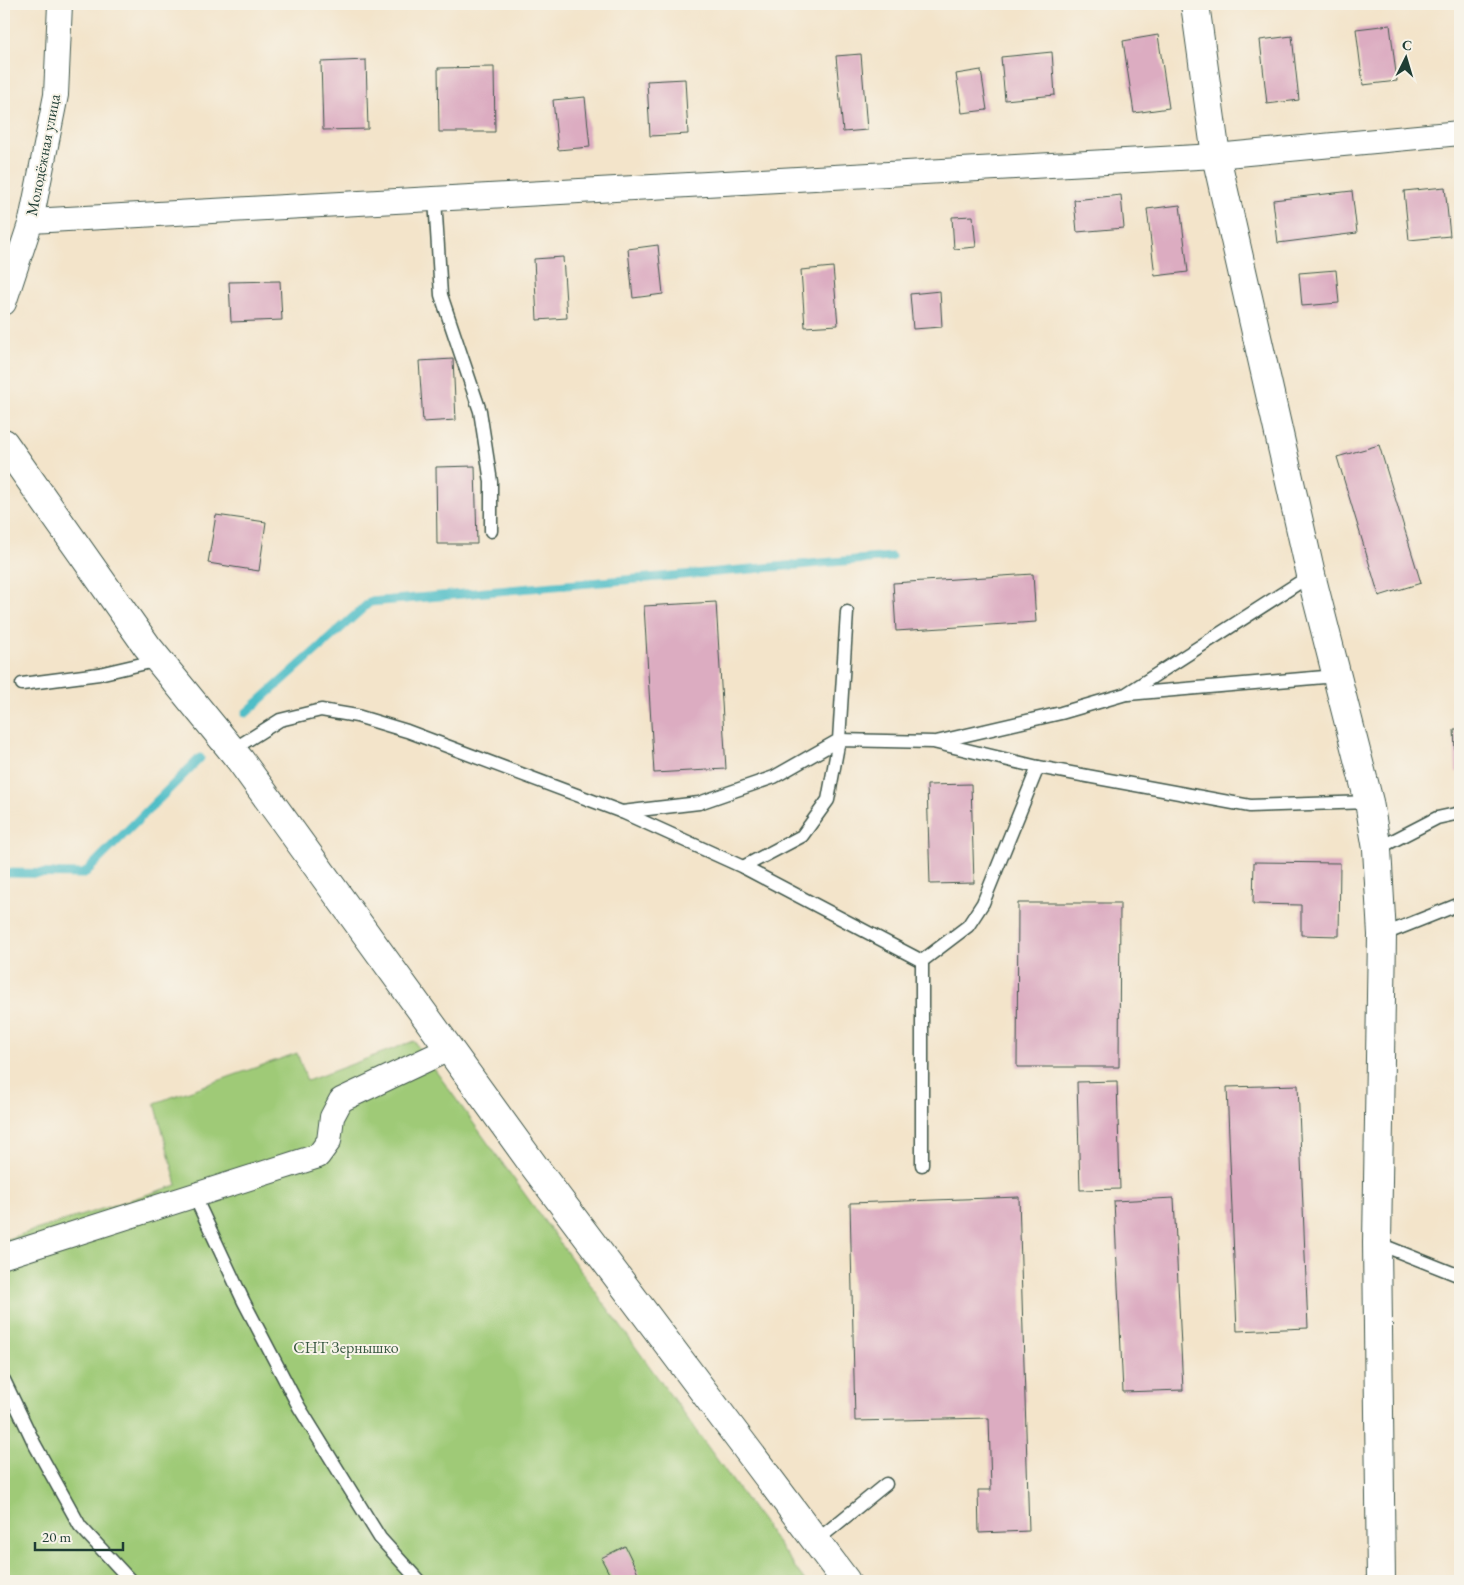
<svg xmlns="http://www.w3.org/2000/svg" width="1464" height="1585" viewBox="0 0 1464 1585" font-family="'EB Garamond',serif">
  <rect width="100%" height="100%" fill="#f7f3e8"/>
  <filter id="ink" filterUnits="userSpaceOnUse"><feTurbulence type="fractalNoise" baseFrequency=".02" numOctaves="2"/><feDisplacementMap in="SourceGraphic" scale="10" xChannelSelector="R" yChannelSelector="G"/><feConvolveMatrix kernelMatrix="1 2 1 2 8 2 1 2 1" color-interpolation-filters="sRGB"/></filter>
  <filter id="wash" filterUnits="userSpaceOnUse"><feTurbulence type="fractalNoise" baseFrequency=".0096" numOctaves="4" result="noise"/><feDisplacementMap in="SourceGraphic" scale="20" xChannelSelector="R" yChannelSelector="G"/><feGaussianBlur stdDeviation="1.12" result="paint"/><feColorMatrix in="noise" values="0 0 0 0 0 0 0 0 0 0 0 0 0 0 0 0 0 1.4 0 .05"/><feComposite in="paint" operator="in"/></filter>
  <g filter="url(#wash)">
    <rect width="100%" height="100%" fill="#f3e4ca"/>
    <path fill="#9fca77" stroke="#5f8456" d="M414 1041 805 1581H4V1240L177 1185 155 1103 297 1053 307 1081Z"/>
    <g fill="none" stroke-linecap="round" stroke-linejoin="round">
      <g stroke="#50bec7" stroke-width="9">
        <path d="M246 713 370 602 891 557"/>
        <path d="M4 873 84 874 200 758"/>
      </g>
    </g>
    <g id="blocks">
      <g fill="#dcacc1">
        <path d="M1390 25 1397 81 1363 85 1356 29Z"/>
        <path d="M1158 35 1169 108 1134 113 1123 41Z"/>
        <path d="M1292 36 1299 100 1267 104 1260 40Z"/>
        <path d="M1052 52 1055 95 1005 100 1001 57Z"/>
        <path d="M861 54 867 130 843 132 836 56Z"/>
        <path d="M366 60 368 129 323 130 321 62Z"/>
        <path d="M494 67 495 132H439L438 68Z"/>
        <path d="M981 70 987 110 962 113 956 74Z"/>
        <path d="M685 79 688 134 650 136 647 81Z"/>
        <path d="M585 97 590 147 558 150 553 100Z"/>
        <path d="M1445 187 1450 236 1409 240 1404 191Z"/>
        <path d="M1352 191 1357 233 1278 243 1273 200Z"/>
        <path d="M1121 195 1124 228 1077 232 1074 200Z"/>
        <path d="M1180 205 1188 272 1155 276 1147 209Z"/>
        <path d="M973 216 976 247 954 249 952 217Z"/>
        <path d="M658 245 663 294 633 298 628 249Z"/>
        <path d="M563 257 567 318 537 320 534 259Z"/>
        <path d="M833 267 838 325 805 327 801 270Z"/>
        <path d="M1336 270 1339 303 1302 306 1299 273Z"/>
        <path d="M280 281 282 320 231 322 229 282Z"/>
        <path d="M940 291 942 327 913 329 910 294Z"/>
        <path d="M453 359 456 420 423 422 419 361Z"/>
        <path d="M1379 445 1421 583 1379 596 1337 457Z"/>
        <path d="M475 466 477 544H437L436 467Z"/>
        <path d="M216 515 266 522 259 571 208 563Z"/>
        <path d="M1033 574 1036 622 896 631 893 583Z"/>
        <path d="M716 602 726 769 654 773 644 606Z"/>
        <path d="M1454 729H1460V772H1456Z"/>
        <path d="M971 784 974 883 930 884 927 785Z"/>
        <path d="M1254 862 1340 863 1339 936 1301 935V905L1253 904Z"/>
        <path d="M1018 903H1120L1119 1067H1017Z"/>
        <path d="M1117 1081 1120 1189 1080 1190 1077 1082Z"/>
        <path d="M1298 1085 1308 1328 1237 1331 1227 1087Z"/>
        <path d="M1019 1197 1029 1531 979 1533 978 1490H991L989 1418 855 1421 850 1203Z"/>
        <path d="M1174 1198 1183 1390 1123 1392 1114 1201Z"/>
        <path d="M625 1546 642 1581H613L601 1558Z"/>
      </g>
    </g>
  </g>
  <g filter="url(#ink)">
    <use href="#blocks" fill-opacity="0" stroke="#3f564a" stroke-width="1"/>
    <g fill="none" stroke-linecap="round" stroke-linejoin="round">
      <g stroke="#3f564a" stroke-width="15">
        <g id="service">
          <path d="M435 199 441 295 480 411 491 482V531"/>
          <path d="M22 684 99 674 159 660"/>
          <path d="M1128 694 1336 676"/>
          <path d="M936 742 1061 713 1126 694 1311 575"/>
          <path d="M232 750 280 720 321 710 357 716 407 731 622 812 743 867 922 961"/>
          <path d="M622 812 699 803 774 777 839 740 847 612"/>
          <path d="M1377 849 1437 818 1460 813"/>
          <path d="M743 867 802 836 828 800 839 740 933 742 1038 767 1250 806 1369 802"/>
          <path d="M1382 935 1460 904"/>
          <path d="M922 961 968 926 983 903 1038 767"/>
          <path d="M922 961V1165"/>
          <path d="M194 1195 244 1302 299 1407 380 1538 419 1581"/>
          <path d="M1377 1243 1460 1276"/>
          <path d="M4 1380 35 1445 80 1526 131 1581"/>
          <path d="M816 1541 886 1484"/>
        </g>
      </g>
      <g stroke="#3f564a" stroke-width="26">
        <g id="minor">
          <path d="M31 221 1216 156 1460 133"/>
          <path d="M4 303 31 221 56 95 60 4"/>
          <path d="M4 1256 318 1156 329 1141 332 1117 341 1100 449 1049"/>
        </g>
      </g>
      <g stroke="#3f564a" stroke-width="30">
        <g id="tertiary">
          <path d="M1195 4 1216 156 1311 575 1369 802 1377 849 1382 935 1377 1243 1381 1581"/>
          <path d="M4 443 147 646 240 760 534 1166 846 1581"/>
        </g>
      </g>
      <use href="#service" stroke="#fff" stroke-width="12"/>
      <use href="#minor" stroke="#fff" stroke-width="24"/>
      <use href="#tertiary" stroke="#fff" stroke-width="28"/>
    </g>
  </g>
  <g text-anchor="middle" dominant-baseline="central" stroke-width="4" stroke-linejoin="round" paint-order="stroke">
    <g font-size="16" fill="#1f3d34" stroke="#f7f3e8">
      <text transform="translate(43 155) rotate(-79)">Молодёжная улица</text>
    </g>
    <g font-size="16" fill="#395941" stroke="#f7f3e8">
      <text x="346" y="1347">СНТ Зернышко</text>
    </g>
  </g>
  <rect width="1464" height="1585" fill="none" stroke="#f7f3e8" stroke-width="20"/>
  <g transform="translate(1406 58) rotate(5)" stroke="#f7f3e8" stroke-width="4" paint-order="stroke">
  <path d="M0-4L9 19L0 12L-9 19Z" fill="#1f3d34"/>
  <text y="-8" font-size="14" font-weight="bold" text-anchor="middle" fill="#1f3d34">С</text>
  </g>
  <path d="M35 1542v8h88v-8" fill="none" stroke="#1f3d34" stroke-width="2.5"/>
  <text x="42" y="1542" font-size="15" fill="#1f3d34" stroke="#f7f3e8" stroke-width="4" paint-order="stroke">20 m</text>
</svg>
